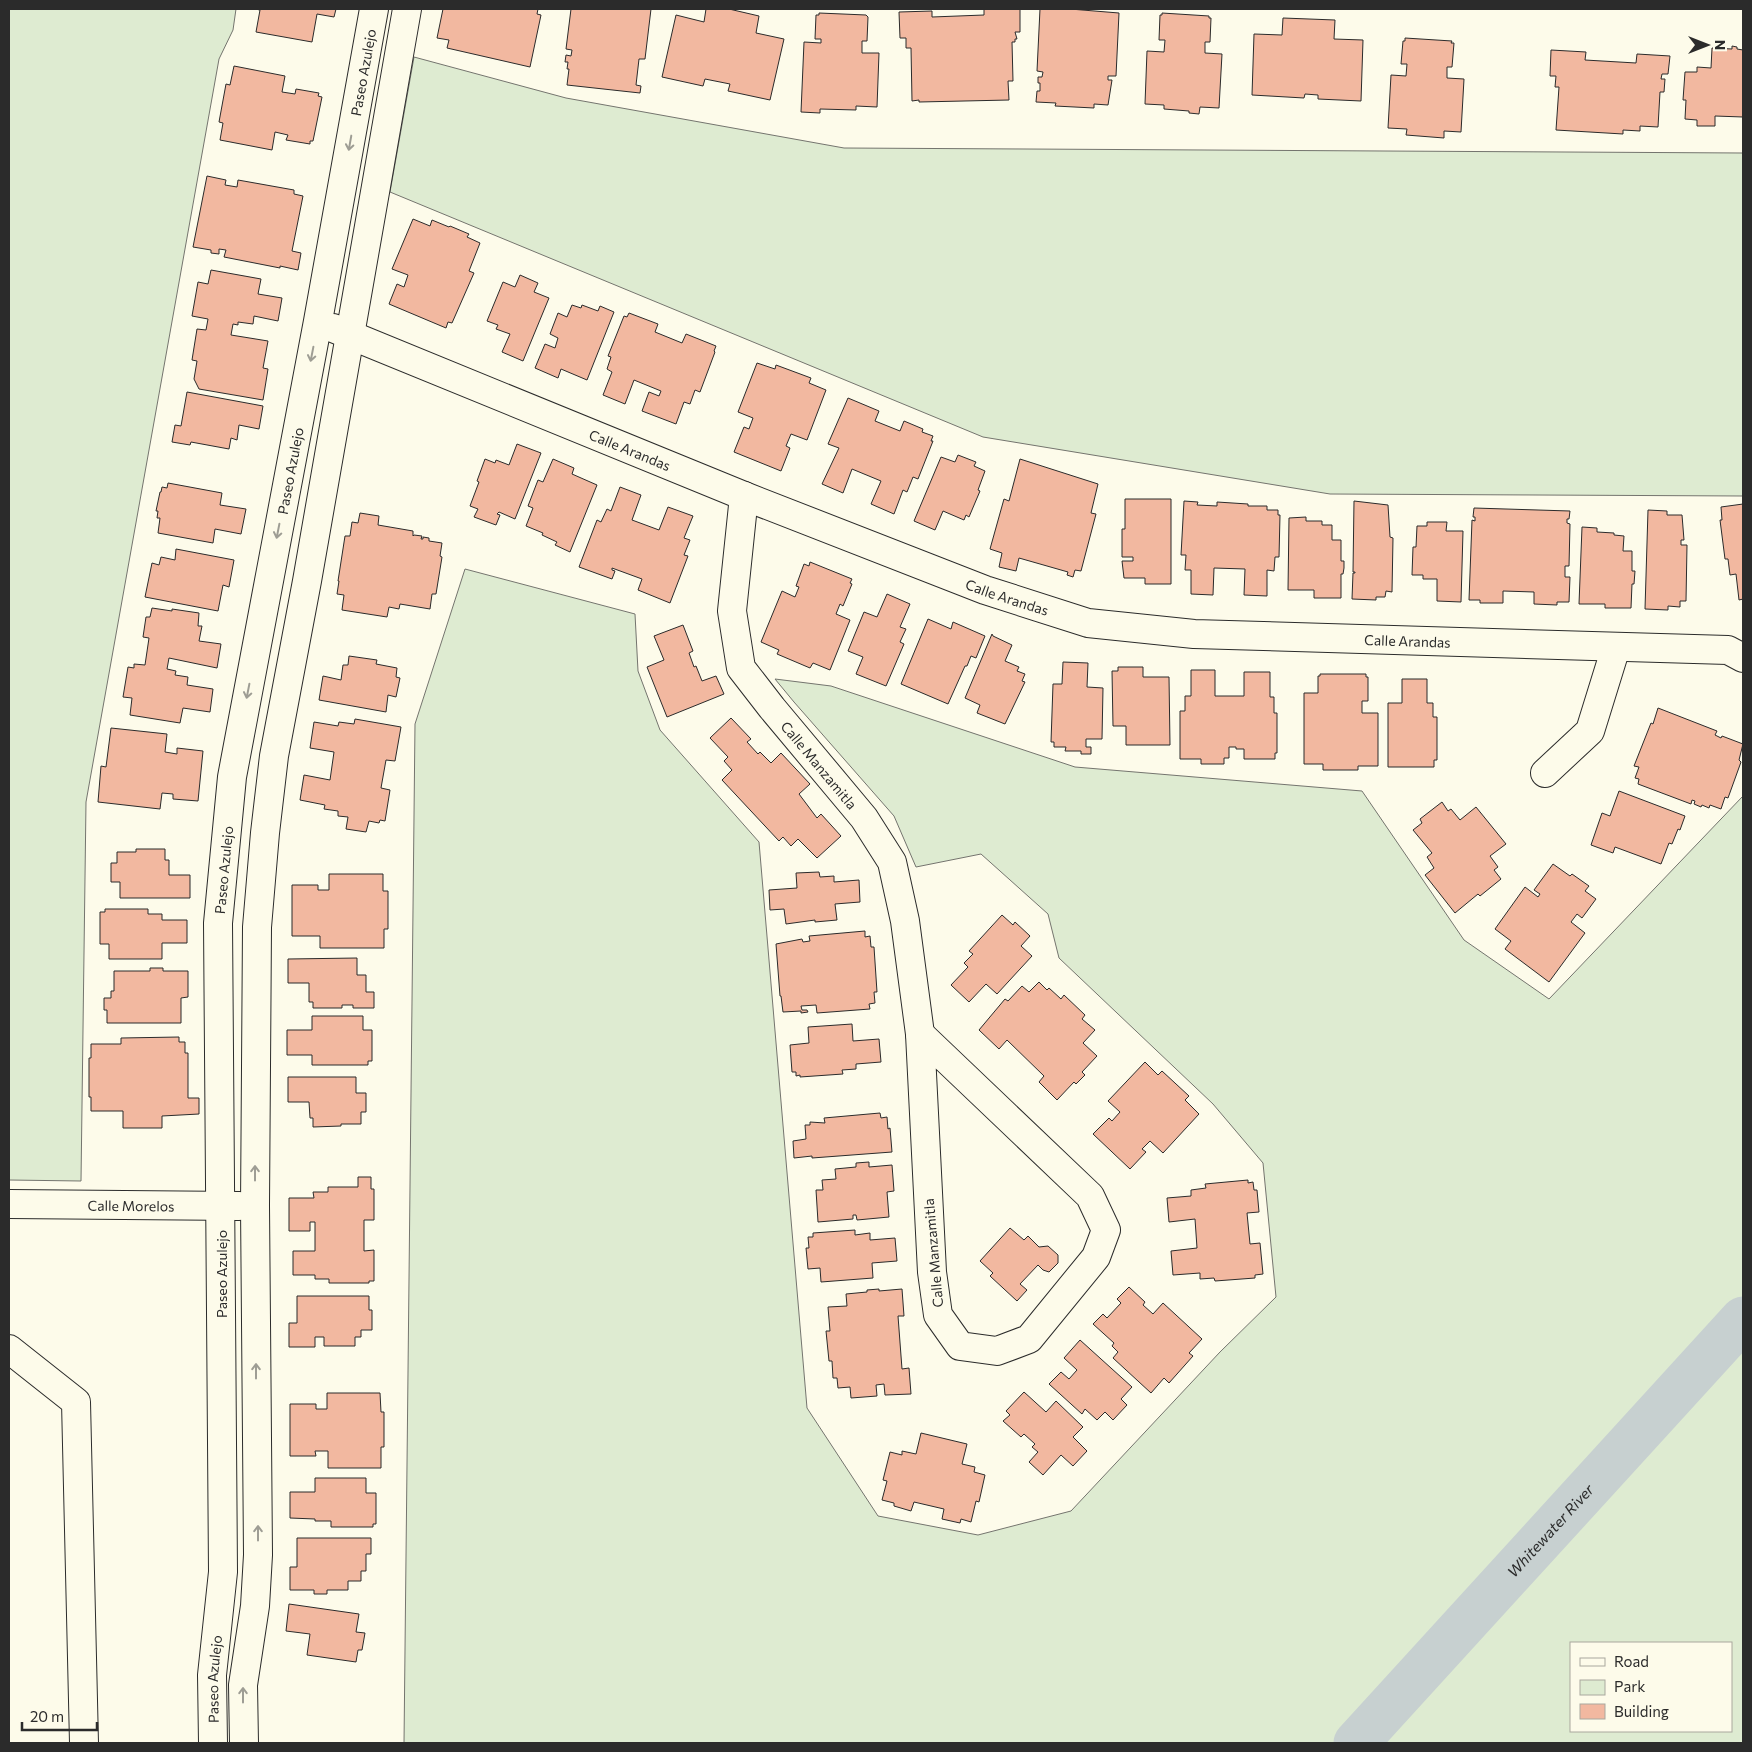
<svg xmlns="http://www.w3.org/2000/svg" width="1752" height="1752" viewBox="0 0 1752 1752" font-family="Commissioner,sans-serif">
  <rect width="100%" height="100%" fill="#fdfbea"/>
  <g fill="#deebd1" stroke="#74746e" fill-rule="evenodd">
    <path d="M9 9H236L233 30 219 59 86 802 81 1181 9 1180Z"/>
    <path d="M414 57 566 98 844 148 1743 153V496L1330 494 983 437 390 192Z"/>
    <path d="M465 569 635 614 638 671 660 730 759 842 807 1408 878 1516 978 1535 1071 1511 1220 1352 1276 1297 1263 1163 1213 1104 1059 958 1048 914 981 854 916 867 894 816 794 702 775 679 831 686 1075 767 1362 791 1464 940 1549 999 1743 796V1743H404L415 724ZM1571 1643H1731V1731H1571Z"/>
  </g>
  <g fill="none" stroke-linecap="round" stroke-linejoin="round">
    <path stroke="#c7d0d0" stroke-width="45" id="s1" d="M1356 1743 1743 1319"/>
  </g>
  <g fill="#f2b8a0" stroke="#2b2b2b">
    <path d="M255 9H336L334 17 317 14 312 42 256 32 260 10Z"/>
    <path d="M443 9H538L537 14 541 15 530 67 447 48 449 40 437 38Z"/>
    <path d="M571 9H651L645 59H639L636 85 641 86 640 93 567 85 569 69H567L568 62H565L566 55 571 56 572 50 566 49Z"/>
    <path d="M706 9H729L759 16 756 33 784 39 770 100 728 91 730 84 705 79 703 86 662 77 676 15 704 22Z"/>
    <path d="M984 9H1020V32H1015L1017 39H1015V42H1012L1013 81H1008L1009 100 919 102V100L912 101 911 48H906V38H900L899 12 932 11V17L984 15Z"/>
    <path d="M1040 9H1070L1119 13 1116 76H1108V80H1112L1108 105 1094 104V108L1055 106 1056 103 1036 102 1037 91H1040V83H1038V77H1042L1043 72 1037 71Z"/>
    <path d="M819 13 866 15 868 17 867 41H862V53H879L877 107 856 106V110L820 109V113L801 112 804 42 821 43V39H815L816 15H819Z"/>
    <path d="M1162 13 1209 16V18H1211L1210 42H1205V53L1222 54 1219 108 1200 107 1199 114 1189 113V111L1164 109V105L1145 104 1147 51 1164 52 1165 40H1159L1160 15H1162Z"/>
    <path d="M1283 18 1335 20 1334 39 1363 40 1361 101 1318 99V95L1305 94 1304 98 1252 95 1254 34 1282 35Z"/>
    <path d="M1405 38 1452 41 1451 43H1454L1452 67H1447V78L1464 79 1461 132 1444 131V138L1406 135 1407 129 1388 128 1391 75 1406 76 1407 64H1401L1403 41H1405Z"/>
    <path d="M1732 46 1737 47V49L1743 50V117L1715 116V126H1697V120L1685 119 1686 100H1683L1685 72H1697V67L1711 68 1712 48 1732 49Z"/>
    <path d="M1551 50 1586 52 1585 60 1636 63 1637 54 1670 56 1668 74H1662L1661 79H1665L1664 92H1660L1658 127 1640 126V131L1623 130V134L1556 130 1559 87H1555L1556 76H1550Z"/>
    <path d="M234 66 285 76 282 92 295 94 296 89 319 93 318 96 322 97 313 141H310V144L286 140 288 135 275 132 272 150 220 140 223 123 219 122 226 84 230 85Z"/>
    <path d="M207 176 226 180 225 185 237 187 238 180 294 190V194L303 196 292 251 301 253 298 270 280 266V268L224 257 226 250 219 249V254L211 253V250L193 247Z"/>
    <path d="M413 219 430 226 432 220 449 227 450 226 469 234 467 237 480 243 469 271 474 273 452 323 448 322 446 328 389 304 397 284 404 287 408 275 392 269Z"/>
    <path d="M211 270 261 279 258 294 282 298 278 321 254 316 253 324 238 322V325L233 324 231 335 268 341 263 368 268 369 263 400 199 389 194 379 197 361 192 360 197 329 206 330 208 319 192 316 198 282 208 284Z"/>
    <path d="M520 275 538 283 534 292 549 298 523 361 502 352 510 334 496 329 498 325 487 321 503 282 515 287Z"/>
    <path d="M572 305 581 308 582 305 598 311 600 306 614 312 587 380 561 369 558 378 535 368 545 344 555 348 558 338 550 334 558 313 567 317Z"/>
    <path d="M629 313 658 324 655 332 682 343 686 334 716 346 714 351 715 352 700 392 695 390 690 404 684 402 676 424 642 411 649 392 659 396 661 391 634 380 625 404 603 395 612 372 607 369 611 357 608 356 624 316 627 317Z"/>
    <path d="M757 363 775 369 776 365 811 378 809 383 826 390 807 440 791 434 786 446 790 448 781 471 734 452 744 427 749 429 753 418 738 412Z"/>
    <path d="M187 392 263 406 259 429 239 425 237 440 231 438 229 449 191 442 190 445 172 442 175 425 181 426Z"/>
    <path d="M848 398 879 411 875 421 900 431 904 421 923 429 922 432 933 436 931 441H933L918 479 913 477 907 492 903 490 894 514 871 504 881 481 852 469 843 493 822 484 839 448 828 444Z"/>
    <path d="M517 444 541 453 515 519 499 512 497 514 500 515 496 525 474 517 478 509 470 506 479 482 477 481 485 459 495 463 496 460 509 465Z"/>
    <path d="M958 455 976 462 974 466 985 471 978 490 980 491 969 517 966 515 964 520 943 511 935 530 914 521 941 457 955 462Z"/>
    <path d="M553 459 574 468 572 474 597 485 570 552 555 545 557 542 542 535 543 533 526 526 533 508 528 506 538 480 543 482Z"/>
    <path d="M1020 459 1098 484 1091 513 1096 514 1081 571 1075 570 1073 577 1067 575 1068 572 1019 558 1016 571 999 567 1002 553 990 549 1004 499 1009 501Z"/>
    <path d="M168 483 222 493 220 505 246 509 241 534 215 529 213 543 158 533 160 518H157L158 511H156L160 492H161L162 487 167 488Z"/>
    <path d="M620 487 641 495 632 520 659 530 668 507 693 516 684 538 690 540 684 555 688 556 670 603 638 590 642 579 612 568V570L615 571 612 579 579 567 597 520 601 522 607 509 611 511Z"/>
    <path d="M1125 499H1171V584H1145V578H1124L1122 561H1133V557H1122V529H1125Z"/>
    <path d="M1184 501 1198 502 1197 505 1217 506V502L1248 504V506H1267V510H1278V515H1280L1279 557H1275L1274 571 1267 570V596L1244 595 1245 569 1214 568 1213 595 1191 594V570H1185L1186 555H1181Z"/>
    <path d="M1354 501 1388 505 1390 537 1393 538 1392 592 1386 591 1385 597H1376V600L1352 599 1353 573H1355V572H1353Z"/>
    <path d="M1743 504V599L1739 600 1736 574 1730 575 1728 559H1725L1720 520H1722L1721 507Z"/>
    <path d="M1474 508 1570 511 1569 519H1567V523L1570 524 1569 566H1565V577H1570L1569 602H1557V605L1534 604V592L1503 591V603H1480V600H1469L1472 520 1475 521V517H1473Z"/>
    <path d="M1648 510 1667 511V515H1682L1684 540H1681V545H1687L1686 601H1680V607L1668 606V610L1645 609Z"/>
    <path d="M360 513 379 516 378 525 413 531V536L414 535 422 536 421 539H423V537L429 538V541L442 543 440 556 442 557 436 594H432L430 609 400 604 399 609 389 607 387 617 342 610 344 595 337 594 339 581H338L345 536H350L352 522 358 523Z"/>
    <path d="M1306 517V521H1322V525H1332V540H1341V561H1344V568L1343 574H1341V598H1314V590H1288L1289 518Z"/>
    <path d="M1427 522H1447L1446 531H1463L1461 602 1437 601V579H1423V575H1412L1413 547H1416L1417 526H1427Z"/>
    <path d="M1582 527 1597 528V532L1614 533V535L1624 536 1623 551H1632V571H1635L1634 584H1632L1631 608H1605V604H1579Z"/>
    <path d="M176 549 234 560 229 587 223 585 218 611 145 597 152 563 159 565 161 557 175 560Z"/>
    <path d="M810 562 852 579 850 583 852 584 843 606 840 604 836 614 850 620 830 670 813 663 810 668 777 654 779 650 761 642 782 591 795 597 799 587 796 586 804 564 809 566Z"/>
    <path d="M887 594 910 604 900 627 906 629 900 642 904 644 886 686 856 674 863 657 848 651 864 612 877 617Z"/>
    <path d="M152 608 172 611V609L199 613 198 626H202L199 641 221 644 217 668 169 658 167 669 176 671 175 675 188 677 187 685 213 689 210 712 183 708 180 723 130 715 132 698 123 697 128 667 134 668V664L145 665 149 638 143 637 146 617H150Z"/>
    <path d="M928 619 951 629 953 622 985 636 976 658 971 656 967 666H965L948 704 901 684Z"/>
    <path d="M683 625 693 651 689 653 694 667 696 666 702 681 716 676 724 694 667 717 647 667 664 660 654 636Z"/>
    <path d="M992 634 993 636 1012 645 1005 661 1019 667 1017 671 1025 674 1022 681 1025 682 1005 724 977 713 980 705 965 698Z"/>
    <path d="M349 656 377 660 376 664 397 668 396 677 400 678 396 697 388 695 386 712 319 700 323 676 341 680 343 665H348Z"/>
    <path d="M1063 662 1088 663 1087 687 1103 688 1102 739H1086V747H1091V754H1081V751H1065L1066 747H1054V742H1051L1053 684H1062Z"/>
    <path d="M1118 667H1143V677H1169L1170 745H1126V726H1113L1112 671H1118Z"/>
    <path d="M1191 670H1215V696H1244V672H1270V697H1274V713H1277V753H1275V759H1244V749H1236V747H1229V758H1224V764H1201V759H1180V711H1185V696H1191Z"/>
    <path d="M1320 674H1366V677H1368V701H1362V713H1378V766H1358V770H1323V764H1304V693H1318V676H1320Z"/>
    <path d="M1402 679H1427V703H1433V717H1437V760H1434V767H1388V703H1402Z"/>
    <path d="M1658 708 1717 731 1715 735 1721 738 1722 736 1743 744 1739 760 1741 762 1728 798 1725 797 1721 809 1710 805 1709 808 1702 805 1701 807 1694 804 1695 801 1692 800 1691 804 1638 784 1639 779 1635 778 1639 767 1634 766 1651 723 1653 724Z"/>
    <path d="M731 718 751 739 747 742 758 754 760 752 771 763 781 753 810 784 799 794 817 818 821 814 841 836 817 858 798 839 791 846 783 837 779 841 722 780 732 770 724 761 728 757 710 738Z"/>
    <path d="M355 719 401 727 395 761 386 760 381 788 390 790 385 821 380 820 379 823 369 821 366 832 346 829 348 817 338 816V811L324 809 325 805 300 800 304 775 330 780 334 752 310 748 314 722 338 726 339 722 354 724Z"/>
    <path d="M111 728 167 734 165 752 177 754V748L203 751 198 801 173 799V794L162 793 160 809 98 802 101 766 106 767Z"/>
    <path d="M1619 791 1685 816 1680 830 1678 829 1672 844 1669 843 1661 864 1615 847 1613 853 1591 845 1602 813 1610 816Z"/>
    <path d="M1442 802 1448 811 1451 809 1460 820 1476 807 1506 844 1490 856 1498 867 1494 870 1501 879 1480 896 1478 894 1455 913 1425 875 1434 868 1427 857 1432 853 1413 830 1422 823 1420 819Z"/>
    <path d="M136 849H165V860H169V875H190V898H120V882H111V863H117V852H136Z"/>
    <path d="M1553 864 1570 876 1572 874 1589 886 1585 891 1596 899 1582 918 1577 914 1571 922 1585 933 1549 982 1505 949 1511 941 1495 929 1525 887 1538 897 1540 894 1534 890Z"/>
    <path d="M819 872 820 877 834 876V882L859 880 860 902 835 904 837 920 815 922V920L786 924 784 909 770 910 769 890 797 888 796 873Z"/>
    <path d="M329 874H383V891H388V929H384V948H320V936H292V885H318V890H329Z"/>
    <path d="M105 909H148V914H162V920H187V943H162V959H109V944H100V912H105Z"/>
    <path d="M1002 915 1013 925 1015 922 1030 936 1021 946 1032 956 997 994 986 984 969 1002 951 985 968 967 964 963 973 954 969 951Z"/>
    <path d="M865 931V937L870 936 871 947H874L877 992H874L875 1003 869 1004 870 1009 817 1013 816 1005 801 1006 802 1010H807L808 1012 801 1013V1011L783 1012 781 996H780L776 944 802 939 803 942 810 941 809 936Z"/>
    <path d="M357 958V975H366V992H374V1008H353V1005H342V1008H313V1002H309V983H288V959Z"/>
    <path d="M150 968H163V971H188V997L181 998V1023H107V1010H104V998H111V991H114V971H150Z"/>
    <path d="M1039 982 1047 990 1049 988 1061 999 1064 995 1085 1015 1082 1019 1095 1030 1083 1043 1097 1056 1082 1072 1085 1075 1076 1084 1074 1082 1057 1100 1039 1082 1044 1076 1007 1040 999 1049 979 1030 1005 999 1008 1001 1022 986 1029 992Z"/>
    <path d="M312 1016H363V1030H372V1061H368V1065H312V1055H287V1030H312Z"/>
    <path d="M852 1024 853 1041 879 1039 881 1062 856 1064V1069L842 1070 843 1074 800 1077V1075L796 1076V1072H792L790 1045 809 1043 808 1027Z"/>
    <path d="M179 1037V1042H185V1053H188V1098H199V1114L162 1116V1128H123V1111H91V1097H89V1058H91V1044H121V1038Z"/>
    <path d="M1145 1062 1158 1075 1162 1071 1189 1096 1185 1100 1199 1114 1163 1153 1150 1141 1142 1149 1146 1152 1130 1169 1093 1134 1109 1118 1112 1121 1120 1112 1108 1101Z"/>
    <path d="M288 1077H356V1093H366V1112H361V1124H341V1126L313 1127V1118H310L309 1102H288Z"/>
    <path d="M880 1113 881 1118 887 1117 888 1129 890 1128 892 1152 812 1158V1156L794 1158 793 1141 806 1139 805 1125H810V1122L825 1123 824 1118Z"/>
    <path d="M869 1162V1167L892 1165 894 1191 887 1192 889 1217 857 1220 856 1215H853V1219L818 1222 816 1190H823L822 1180 836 1179 835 1169 856 1167V1163Z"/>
    <path d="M358 1177H371V1189H374V1220H364V1251L374 1250V1281H369V1283H329V1279H315V1275H293V1251H315V1222H310V1231H289V1198H314L313 1192H328V1187H358Z"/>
    <path d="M1248 1180V1183L1253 1182 1254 1190H1257L1259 1212 1247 1213 1250 1244 1260 1243 1263 1274 1255 1275V1278L1215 1281 1214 1278 1200 1279V1273L1173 1275 1171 1251 1197 1248 1195 1219 1169 1222 1167 1198 1191 1196V1190L1206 1188 1205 1184Z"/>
    <path d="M1010 1228 1024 1240 1028 1236 1039 1247 1048 1246 1058 1255V1263L1049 1272 1043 1270 1038 1265 1020 1284 1027 1290 1017 1301 990 1276 993 1273 980 1261Z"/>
    <path d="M855 1230V1235L870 1233V1240L895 1238 897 1261 872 1263 873 1278 821 1282 820 1268 808 1269 806 1248H809L808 1237H813V1233Z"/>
    <path d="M1129 1287 1145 1302 1143 1305 1153 1314 1163 1303 1202 1339 1189 1353 1193 1356 1169 1383 1164 1378 1151 1393 1113 1358 1118 1352 1112 1346 1114 1343 1093 1324 1103 1314 1107 1318 1121 1303 1117 1299Z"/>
    <path d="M879 1289V1291L902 1289 904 1316H898L902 1369 909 1368 911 1394 885 1395 884 1384 876 1385 877 1396 851 1398 850 1387 838 1388 837 1378H833L832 1361H829L826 1331H830L828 1307 847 1306 846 1294 867 1292V1290Z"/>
    <path d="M297 1296H369V1310H372V1330H361V1337H355V1346H324V1337H315V1347H289V1323H297Z"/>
    <path d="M1080 1340 1132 1387 1121 1399 1127 1405 1113 1420 1105 1412 1097 1420 1085 1409 1082 1414 1049 1384 1061 1372 1069 1379 1077 1370 1064 1358Z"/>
    <path d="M1024 1392 1046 1412 1056 1401 1083 1427 1073 1437 1087 1451 1073 1466 1061 1455 1043 1475 1029 1462 1038 1452 1032 1447 1035 1444 1024 1434 1021 1437 1003 1421 1010 1415 1006 1411Z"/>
    <path d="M327 1393H380L381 1412H384V1447H381V1468H328V1451H315L316 1456H290V1404H316V1409H327Z"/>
    <path d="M921 1433 967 1444 962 1464 975 1467 974 1472 985 1475 979 1502 976 1501 971 1522 961 1519 960 1523 942 1519 944 1509 914 1502 911 1511 894 1506V1503L882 1500 887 1481 883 1480 890 1452 902 1455V1451L916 1454Z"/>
    <path d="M315 1478H366V1493H376V1524H373V1527H331V1521H315V1519L290 1518V1492H315Z"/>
    <path d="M297 1538H371V1554H366V1571H361V1581H348V1590H327V1594H314V1590H290V1567H297Z"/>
    <path d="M289 1604 359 1614 356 1632 365 1633 362 1650H358L356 1662 307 1655 310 1634 286 1631Z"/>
  </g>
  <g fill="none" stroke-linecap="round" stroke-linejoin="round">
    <g stroke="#2b2b2b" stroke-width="30">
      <g id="minor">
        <path id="s2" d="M333 328 744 496 985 590 1088 623 1194 634 1728 650 1743 658"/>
        <path id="s3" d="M744 496 732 611 741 668 772 708 864 818 892 862 905 921 920 1034"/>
        <path d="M1545 773 1590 731 1616 647"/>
        <path d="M920 1034 1090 1196 1106 1230 1096 1257 1029 1339 997 1351 960 1346 938 1315 932 1272Z"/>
        <path id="s4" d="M9 1204 239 1206"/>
        <path d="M9 1349 76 1402 84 1743"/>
        <path id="s5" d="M213 1743 212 1675 223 1572 218 923 232 777 318 321 374 9"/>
        <path d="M244 1743 243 1685 255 1606 258 1555 255 1206 257 927 265 833 274 756 307 581 407 9"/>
      </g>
    </g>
    <use href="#minor" stroke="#fdfbea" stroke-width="28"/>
  </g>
  <defs><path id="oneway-shaft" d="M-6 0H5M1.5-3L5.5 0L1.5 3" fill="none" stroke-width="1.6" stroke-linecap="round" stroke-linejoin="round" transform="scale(1.25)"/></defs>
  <g stroke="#9e9d94">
    <use href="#oneway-shaft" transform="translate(350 143) rotate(100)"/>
    <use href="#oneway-shaft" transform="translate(312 354) rotate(101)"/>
    <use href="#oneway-shaft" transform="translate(278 531) rotate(101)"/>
    <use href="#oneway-shaft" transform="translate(248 691) rotate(101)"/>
    <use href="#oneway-shaft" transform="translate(255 1173) rotate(-90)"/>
    <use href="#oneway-shaft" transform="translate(256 1371) rotate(-90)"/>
    <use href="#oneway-shaft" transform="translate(258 1533) rotate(-90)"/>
    <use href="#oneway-shaft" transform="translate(243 1695) rotate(-90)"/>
  </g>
  <g text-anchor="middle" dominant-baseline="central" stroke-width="4" stroke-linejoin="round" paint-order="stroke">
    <g font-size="14" fill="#2b2b2b" stroke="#fdfbea">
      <text stroke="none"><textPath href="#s5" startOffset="1684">Paseo Azulejo</textPath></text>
      <text stroke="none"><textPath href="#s2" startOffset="321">Calle Arandas</textPath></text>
      <text stroke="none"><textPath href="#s5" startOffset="1279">Paseo Azulejo</textPath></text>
      <text stroke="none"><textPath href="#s2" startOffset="726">Calle Arandas</textPath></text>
      <text stroke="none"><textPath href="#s2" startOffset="1131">Calle Arandas</textPath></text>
      <text stroke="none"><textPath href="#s3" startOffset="298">Calle Manzamitla</textPath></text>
      <text stroke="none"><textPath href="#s5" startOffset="874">Paseo Azulejo</textPath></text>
      <text stroke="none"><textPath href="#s4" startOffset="122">Calle Morelos</textPath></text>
      <text transform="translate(933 1253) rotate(-95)">Calle Manzamitla</text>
      <text transform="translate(221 1274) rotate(-90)">Paseo Azulejo</text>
      <text stroke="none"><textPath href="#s5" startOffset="64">Paseo Azulejo</textPath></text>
    </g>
    <g font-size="15" font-style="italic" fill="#2b2b2b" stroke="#fdfbea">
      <text stroke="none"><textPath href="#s1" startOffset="288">Whitewater River</textPath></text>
    </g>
  </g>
  <rect width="1752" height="1752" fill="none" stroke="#2b2b2b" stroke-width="20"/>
  <rect x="1570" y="1642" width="162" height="90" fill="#fdfbea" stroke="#a9a89e"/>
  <rect x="1580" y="1658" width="25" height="8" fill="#fdfbea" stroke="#a9a89e"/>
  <text x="1614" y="1667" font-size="15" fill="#2b2b2b">Road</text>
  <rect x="1580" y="1680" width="25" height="15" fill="#deebd1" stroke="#a9a89e"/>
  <text x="1614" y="1692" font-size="15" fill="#2b2b2b">Park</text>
  <rect x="1580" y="1704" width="25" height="15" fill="#f2b8a0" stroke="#a9a89e"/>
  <text x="1614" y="1717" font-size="15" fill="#2b2b2b">Building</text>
  <g transform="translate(1707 45) rotate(90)" stroke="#fdfbea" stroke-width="4" paint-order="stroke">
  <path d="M0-4L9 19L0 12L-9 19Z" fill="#2b2b2b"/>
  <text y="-8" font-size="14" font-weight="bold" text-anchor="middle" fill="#2b2b2b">N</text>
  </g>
  <path d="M22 1722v8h75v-8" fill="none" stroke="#2b2b2b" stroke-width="2.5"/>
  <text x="30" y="1722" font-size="15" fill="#2b2b2b" stroke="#fdfbea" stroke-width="4" paint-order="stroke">20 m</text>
</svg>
